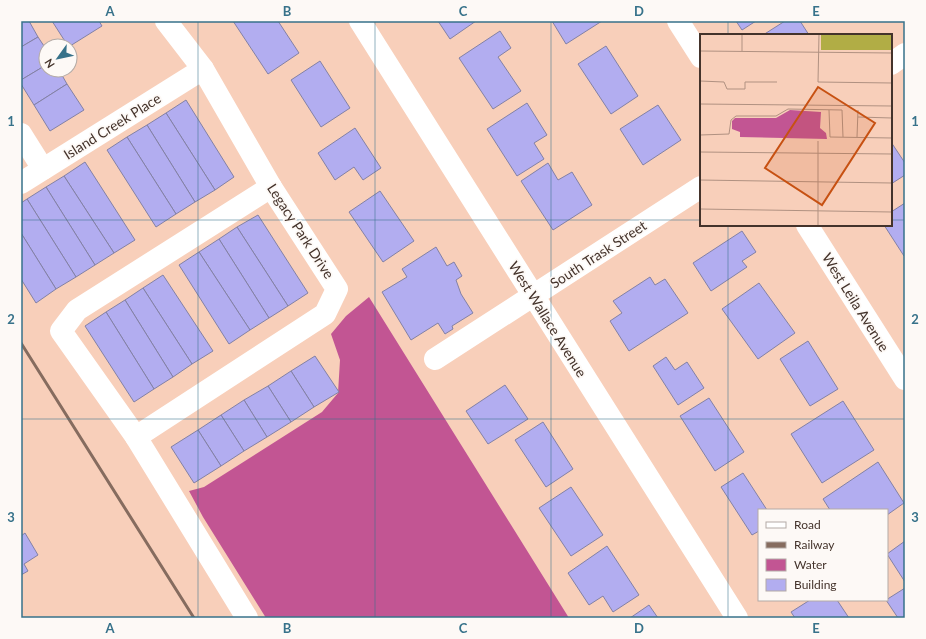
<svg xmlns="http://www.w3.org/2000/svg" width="926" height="639" viewBox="0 0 926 639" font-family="Lato,sans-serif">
  <rect width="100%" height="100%" fill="#f8cfba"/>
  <path fill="#c25593" d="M369 297 569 618H266L203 517 189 491 204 487 322 412 338 393 340 360 331 334 346 316Z"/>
  <g fill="#b2adf0" stroke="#8381a5">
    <path d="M21 21H29L38 37 21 47Z"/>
    <path d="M52 21H99L102 26 70 46H68Z"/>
    <path d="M233 21H278L299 53 268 74Z"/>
    <path d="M438 21H476L450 39Z"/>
    <path d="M552 21H602L566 44Z"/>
    <path d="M736 21H756L742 30Z"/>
    <path d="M785 21H800L809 35H763Z"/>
    <path d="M500 31 511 48 498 57 521 91 493 109 459 58Z"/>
    <path d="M38 37 46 49V65L21 80V47Z"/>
    <path d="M606 46 638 96 611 114 578 64Z"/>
    <path d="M320 61 350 108 321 127 291 80Z"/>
    <path d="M46 65V70H59L67 84 34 105 21 84V80Z"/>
    <path d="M67 84 84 110 50 131 34 105Z"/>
    <path d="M186 100 234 177 215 190 166 113Z"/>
    <path d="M527 103 547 135 534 143 544 159 517 176 487 129Z"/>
    <path d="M658 105 681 140 643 165 620 129Z"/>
    <path d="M166 113 215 190 195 202 147 125Z"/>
    <path d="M147 125 195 202 176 214 127 137Z"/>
    <path d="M355 128 381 168 363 180 354 167 335 180 318 153Z"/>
    <path d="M127 137 176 214 156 227 107 150Z"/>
    <path d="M891 142 905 163V175L891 184Z"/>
    <path d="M85 162 135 240 114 253 64 176Z"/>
    <path d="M548 163 558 180 572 172 592 205 553 230 521 181Z"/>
    <path d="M64 176 114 253 95 265 46 187Z"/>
    <path d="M46 187 95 265 76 277 27 199Z"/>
    <path d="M380 191 414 241 383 262 349 212Z"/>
    <path d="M27 199 76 277 56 289 21 233V203Z"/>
    <path d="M905 203V256H904L884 225H891V212Z"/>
    <path d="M258 215 308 293 288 306 237 227Z"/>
    <path d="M237 227 288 306 269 318 219 239Z"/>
    <path d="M742 231 756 252 742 261 747 267 711 291 693 263Z"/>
    <path d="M21 233 56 289 36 303 21 279Z"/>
    <path d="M219 239 269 318 250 330 199 252Z"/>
    <path d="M436 247 447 266 454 262 462 276 456 280 461 294 473 313 452 326 453 329 445 334 438 323 411 340 382 292 407 277 402 269Z"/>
    <path d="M199 252 250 330 229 344 179 265Z"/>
    <path d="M163 275 213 351 192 364 143 288Z"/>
    <path d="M650 277 655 285 665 279 688 313 629 351 610 321 622 313 613 301Z"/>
    <path d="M759 283 795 333 758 359 722 309Z"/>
    <path d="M143 288 192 364 173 377 125 300Z"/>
    <path d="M125 300 173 377 154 389 106 312Z"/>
    <path d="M106 312 154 389 134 402 85 326Z"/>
    <path d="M808 341 838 389 810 406 780 359Z"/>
    <path d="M315 356 339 392 314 407 291 371Z"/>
    <path d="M666 357 675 370 687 362 704 388 678 405 653 366Z"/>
    <path d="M291 371 314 407 291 422 268 386Z"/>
    <path d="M505 385 528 419 488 444 466 411Z"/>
    <path d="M268 386 291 422 267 437 244 400Z"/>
    <path d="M709 398 744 452 715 471 680 416Z"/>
    <path d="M244 400 267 437 244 451 221 415Z"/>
    <path d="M843 401 874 450 822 483 791 434Z"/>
    <path d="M221 415 244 451 221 466 198 430Z"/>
    <path d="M543 422 573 469 546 487 515 440Z"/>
    <path d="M198 430 221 466 194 483 171 447Z"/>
    <path d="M878 462 904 503 887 515V510H830L823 499Z"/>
    <path d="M743 473 767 510H759V531L752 535 721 487Z"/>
    <path d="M571 487 603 535 571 556 539 508Z"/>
    <path d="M25 533 38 555 24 564 28 571 21 575V536Z"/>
    <path d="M905 541V582L887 554Z"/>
    <path d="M607 546 639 595 613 612 603 596 589 605 568 573Z"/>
    <path d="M905 588V616L902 618H898L886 600Z"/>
    <path d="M810 600H837L849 618H795L791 612Z"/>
    <path d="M649 605 658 618H630Z"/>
  </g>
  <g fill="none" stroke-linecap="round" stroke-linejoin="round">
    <g stroke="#fff" stroke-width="22">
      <path d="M360 21 737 618"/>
      <path d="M678 21 701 57"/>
      <path d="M891 64 905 54"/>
      <path d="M21 134 43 169"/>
      <path d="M21 183 203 69"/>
      <path d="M807 225 905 379"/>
      <path d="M435 359 701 187"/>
      <path d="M136 437 325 314 337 289 271 187 203 69 166 21"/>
      <path d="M247 618 136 437 61 331 77 310 271 187"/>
    </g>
    <path stroke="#866c5f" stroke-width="3" d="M21 343 194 618"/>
  </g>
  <path fill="none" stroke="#37728a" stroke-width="1" stroke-opacity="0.55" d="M198 21V618M375 21V618M551 21V618M728 21V35M21 220H701M891 220H905M728 225V618M21 419H905"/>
  <g text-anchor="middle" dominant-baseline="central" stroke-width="3.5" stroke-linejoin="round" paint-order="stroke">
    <g font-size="14" fill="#44332b" stroke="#fdf9f6">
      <text transform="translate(112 126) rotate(-32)">Island Creek Place</text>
      <text transform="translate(301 231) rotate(57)">Legacy Park Drive</text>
      <text transform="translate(598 254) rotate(-33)">South Trask Street</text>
      <text transform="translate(856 302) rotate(58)">West Leila Avenue</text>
      <text transform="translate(548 319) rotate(58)">West Wallace Avenue</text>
    </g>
  </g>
  <g transform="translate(700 34)">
    <rect width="192" height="192" fill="#f8cfba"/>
    <path d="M121 0H192V16H121Z" fill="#b1ad45"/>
    <path d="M90 76 121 78 120 94 126 99 127 105 40 103V98L32 95V87L35 84H76Z" fill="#c25593"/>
    <path fill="none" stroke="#b09181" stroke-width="1" d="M119 0 118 48 192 49M0 17 192 19M42 17V0M0 47 24 48 27 55H45V48H77M0 70 192 72M129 76 130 103 192 104M158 83 192 84M0 101 29 100 31 86 36 82H76L88 75 142 76 143 103M157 103 158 76M0 118 192 120M0 146 192 149M0 175 192 178M118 192V107"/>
    <path fill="#c75112" fill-opacity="0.15" stroke="#c75112" stroke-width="2" d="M118 53 175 89 122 171 65 134Z"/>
    <rect width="192" height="192" fill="none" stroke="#44332b" stroke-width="2"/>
  </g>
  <rect width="926" height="639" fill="none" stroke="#fdf9f6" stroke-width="44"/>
  <rect x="758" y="509" width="130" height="92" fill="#fdf9f6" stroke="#b3aaa5"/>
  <rect x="766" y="522" width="20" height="6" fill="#ffffff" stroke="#b3aaa5"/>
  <text x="794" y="529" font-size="12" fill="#44332b">Road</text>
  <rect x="766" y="542" width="20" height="6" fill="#866c5f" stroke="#b3aaa5"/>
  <text x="794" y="549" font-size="12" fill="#44332b">Railway</text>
  <rect x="766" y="559" width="20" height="12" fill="#c25593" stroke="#b3aaa5"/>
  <text x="794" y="569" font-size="12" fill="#44332b">Water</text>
  <rect x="766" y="579" width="20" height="12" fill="#b2adf0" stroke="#b3aaa5"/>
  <text x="794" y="589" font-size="12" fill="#44332b">Building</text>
  <g transform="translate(58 58) rotate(237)"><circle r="19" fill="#fdf9f6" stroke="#b3aaa5"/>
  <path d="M0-3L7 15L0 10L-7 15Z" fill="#37728a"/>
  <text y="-6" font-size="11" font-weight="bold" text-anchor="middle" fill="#44332b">N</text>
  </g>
  <rect x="22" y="22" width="882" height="595" fill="none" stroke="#37728a" stroke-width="1.5"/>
  <g font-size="13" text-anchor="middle" font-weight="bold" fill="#37728a">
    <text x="110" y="16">A</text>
    <text x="287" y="16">B</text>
    <text x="463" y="16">C</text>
    <text x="639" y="16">D</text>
    <text x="816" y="16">E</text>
    <text x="11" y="126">1</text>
    <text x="915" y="126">1</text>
    <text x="11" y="324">2</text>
    <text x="915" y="324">2</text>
    <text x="11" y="522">3</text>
    <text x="915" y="522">3</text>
    <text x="110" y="633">A</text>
    <text x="287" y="633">B</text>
    <text x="463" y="633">C</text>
    <text x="639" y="633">D</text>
    <text x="816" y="633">E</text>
  </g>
</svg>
